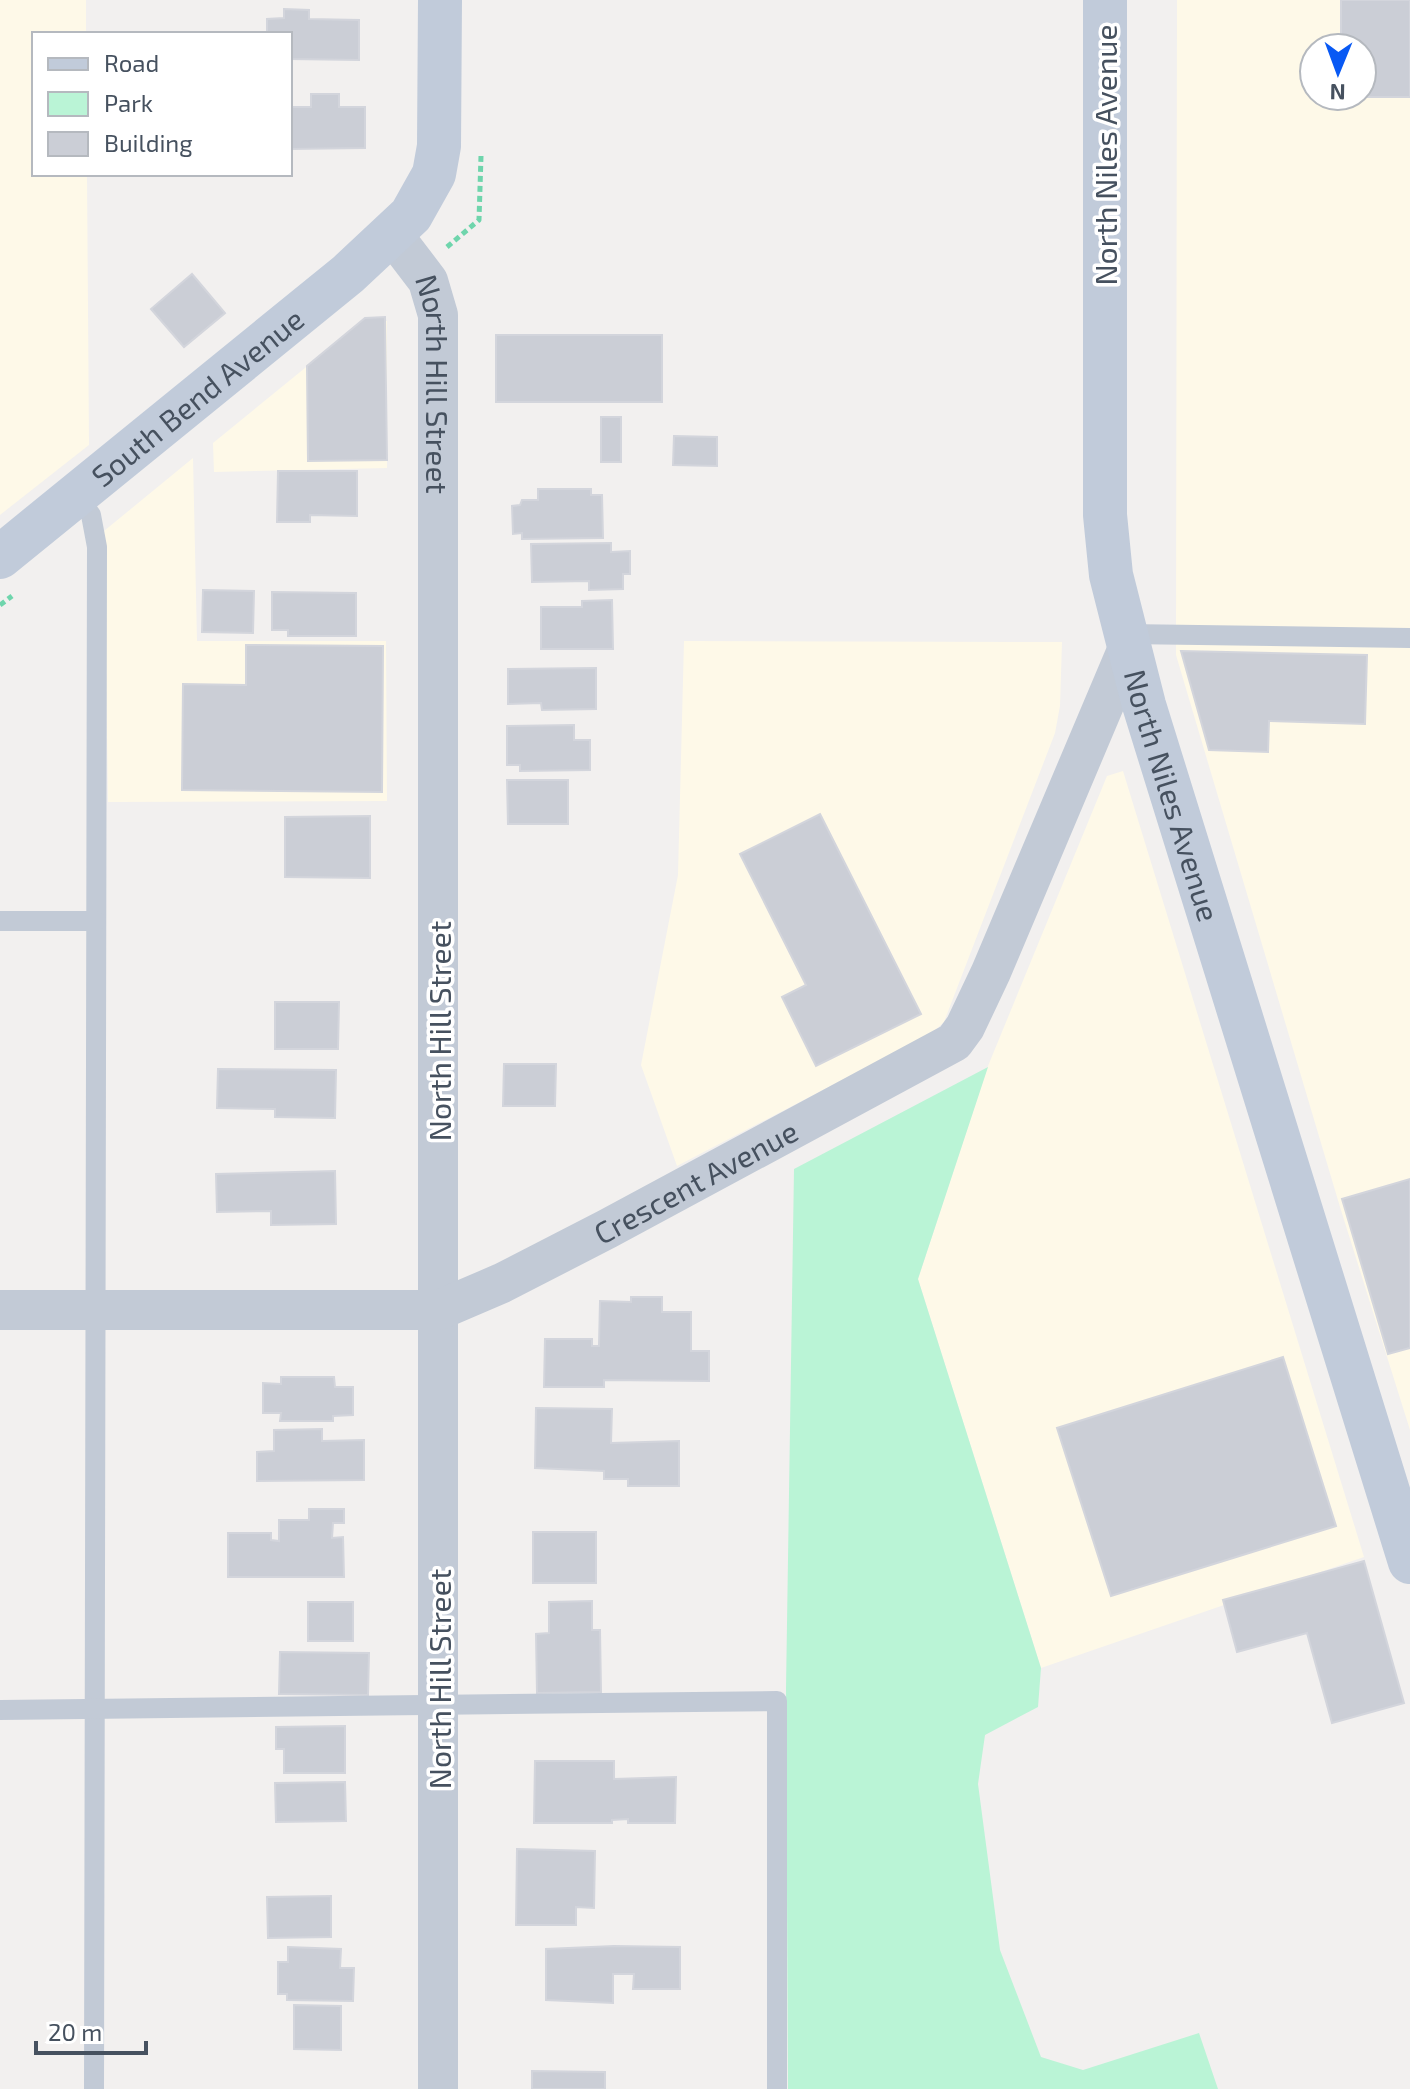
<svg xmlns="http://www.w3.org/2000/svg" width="1410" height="2089" viewBox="0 0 1410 2089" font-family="'Exo 2',sans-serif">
  <rect width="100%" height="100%" fill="#f2f0ef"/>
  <g fill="#fef9e8" fill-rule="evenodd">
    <path d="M0 0H86V34H34V174H87L89 445 0 515Z"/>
    <path d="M1177 0H1410V1430L1340 1207 1176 655ZM1314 48H1362V96H1314Z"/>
    <path d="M364 320 387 321V468L214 472 213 443Z"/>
    <path d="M193 458 197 641H386L387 801 108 802 104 531Z"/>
    <path d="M684 641 1062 642 1060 706 1055 733 944 1022 932 1033 677 1166 641 1065 678 875Z"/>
    <path d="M1123 771 1364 1557 1041 1668 918 1279 988 1066 1107 776Z"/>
  </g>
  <path fill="#baf4d6" d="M988 1067 918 1279 1041 1668 1038 1707 985 1735 978 1784 1000 1950 1041 2057 1083 2070 1199 2033 1218 2089H788L786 1689 794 1169Z"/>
  <g fill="#cbced6" stroke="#d3d5dc" stroke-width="2">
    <path d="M1341 0H1410V97H1341L1362 96V48H1341Z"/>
    <path d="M284 9 309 10V19L359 20V60L290 59V34H267V19L284 18Z"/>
    <path d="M311 94H339V107H365V148L290 149V97L292 107H311Z"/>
    <path d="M192 274 225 313 184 347 151 309Z"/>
    <path d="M385 317 387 460 308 461 307 366 365 318Z"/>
    <rect x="496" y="335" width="166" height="67"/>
    <rect x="601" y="417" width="20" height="45"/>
    <path d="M674 436 717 437V466L673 465Z"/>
    <path d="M278 471H357V516L310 515V522H277Z"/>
    <path d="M538 489H591V495H602L603 538 522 539V533L513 534 512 506 520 505 522 500H538Z"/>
    <path d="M611 543V552L630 551V574H623V589L589 590V581L532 582 531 544Z"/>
    <path d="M203 590 254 591 253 633 202 632Z"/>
    <path d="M272 592 356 593V636H288V630H272Z"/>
    <path d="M612 600 613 649H541V607H582V601Z"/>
    <path d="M246 645 383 646 382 792 182 790 183 684 246 685Z"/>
    <path d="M1181 651 1367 655 1365 724 1269 721 1268 752 1209 750Z"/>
    <path d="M596 668V709L542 710 541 703 508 704V669Z"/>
    <path d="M574 725V740H590V770L520 771V765H507V726Z"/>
    <path d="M507 780H568V824H508Z"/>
    <path d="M820 814 921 1014 816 1066 782 997 806 985 740 854Z"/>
    <path d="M370 816V878L285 877V817Z"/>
    <path d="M275 1002H339L338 1049H275Z"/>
    <path d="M504 1064H556L555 1106H503Z"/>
    <path d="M218 1069 336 1070 335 1118 275 1117V1109L217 1108Z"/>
    <path d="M335 1171 336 1224 271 1225V1211L217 1212 216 1174Z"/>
    <path d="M1410 1179V1348L1388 1354 1342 1199Z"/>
    <path d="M631 1297H662V1312H691V1351H709V1381L604 1380V1387H544L545 1339H592V1346H599L600 1301 631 1302Z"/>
    <path d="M1283 1357 1336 1526 1111 1596 1057 1428Z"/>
    <path d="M281 1377H334L335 1387H353V1415L333 1416V1421H280L281 1413H263V1383L281 1384Z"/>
    <path d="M536 1408 612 1409 611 1443 679 1441V1486H628V1479H604V1471L535 1468Z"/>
    <path d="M322 1429V1441L364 1440V1480L257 1481V1452L274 1451V1430Z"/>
    <path d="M309 1509H344V1523H333L332 1538 343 1537 344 1577H228V1533H271V1540L279 1541V1520H309Z"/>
    <rect x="533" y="1532" width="63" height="51"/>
    <path d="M1364 1561 1404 1703 1332 1723 1307 1633 1237 1652 1223 1600Z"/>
    <path d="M592 1601V1630H600L601 1692 537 1693 536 1634 549 1633V1602Z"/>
    <rect x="308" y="1602" width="45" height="39"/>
    <path d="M280 1652 369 1653 368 1695 279 1694Z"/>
    <path d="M345 1726V1773H284V1749H276V1727Z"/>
    <path d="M535 1761H614V1779L676 1777 675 1823H628V1819L612 1820V1823H534Z"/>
    <path d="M345 1782 346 1821 276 1822 275 1783Z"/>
    <path d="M517 1849 595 1851 594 1908 576 1907V1925H516Z"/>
    <path d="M331 1896V1937L268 1938 267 1897Z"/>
    <path d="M614 1946 680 1947V1989H633L634 1974H613V2003L546 2000V1949Z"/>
    <path d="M288 1947 341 1949 340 1968H354L353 2001 287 2000V1994H278V1962H288Z"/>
    <path d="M294 2005 341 2006V2050L294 2049Z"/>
    <path d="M532 2071 605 2072V2089H532Z"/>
  </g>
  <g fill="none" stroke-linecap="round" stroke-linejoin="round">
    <g stroke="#6fd5ac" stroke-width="5" stroke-dasharray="6 4" stroke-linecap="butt">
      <path d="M447 247 479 220 481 156"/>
      <path d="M0 605 12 596"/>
    </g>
    <g stroke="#c2cad6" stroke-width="20">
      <path d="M76 495 91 515 97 547 94 2089"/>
      <path d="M1125 634 1410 638"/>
      <path d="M0 921H96"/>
      <path d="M0 1710 777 1701V2089"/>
    </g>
    <g stroke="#c2cad6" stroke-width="40">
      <path id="s1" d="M393 235 428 281 438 315V2089"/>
      <path id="s2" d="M0 1310H439L502 1283 607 1229 954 1042 965 1027 991 972 1128 648"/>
    </g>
    <g stroke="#c1cbda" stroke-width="44">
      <path id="s3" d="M1105 0V515L1111 575 1144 705 1410 1562"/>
      <path id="s4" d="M0 557 348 274 411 215 434 174 439 146 440 0"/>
    </g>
  </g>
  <g text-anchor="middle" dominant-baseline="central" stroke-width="7" stroke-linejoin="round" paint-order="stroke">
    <g font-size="30" fill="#46515f" stroke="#fff">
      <text transform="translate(1105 155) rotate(-90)">North Niles Avenue</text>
      <text stroke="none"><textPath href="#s1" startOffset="162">North Hill Street</textPath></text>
      <text stroke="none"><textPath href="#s4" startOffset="254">South Bend Avenue</textPath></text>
      <text stroke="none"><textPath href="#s3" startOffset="804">North Niles Avenue</textPath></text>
      <text transform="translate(439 1031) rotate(-90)">North Hill Street</text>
      <text stroke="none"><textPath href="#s2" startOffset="726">Crescent Avenue</textPath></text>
      <text transform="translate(439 1679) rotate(-90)">North Hill Street</text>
    </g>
  </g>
  <rect x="32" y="32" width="260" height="144" fill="#ffffff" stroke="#b5b9bf" stroke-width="2"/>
  <rect x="48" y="58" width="40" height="12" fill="#c1cbda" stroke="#b5b9bf" stroke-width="2"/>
  <text x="104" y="72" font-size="24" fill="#46515f">Road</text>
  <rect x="48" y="92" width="40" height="24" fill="#baf4d6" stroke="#b5b9bf" stroke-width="2"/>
  <text x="104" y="112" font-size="24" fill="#46515f">Park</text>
  <rect x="48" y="132" width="40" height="24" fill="#cbced6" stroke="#b5b9bf" stroke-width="2"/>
  <text x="104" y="152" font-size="24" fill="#46515f">Building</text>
  <g transform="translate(1338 72) rotate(181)"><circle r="38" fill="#ffffff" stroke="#b5b9bf" stroke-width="2"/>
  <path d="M0-6L14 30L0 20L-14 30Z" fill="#0859f4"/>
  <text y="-12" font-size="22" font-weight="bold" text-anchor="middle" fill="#46515f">N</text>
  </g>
  <path d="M36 2041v12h110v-12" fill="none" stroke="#46515f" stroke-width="4"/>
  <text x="48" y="2041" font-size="24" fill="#46515f" stroke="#ffffff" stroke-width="6" paint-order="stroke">20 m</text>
</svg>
